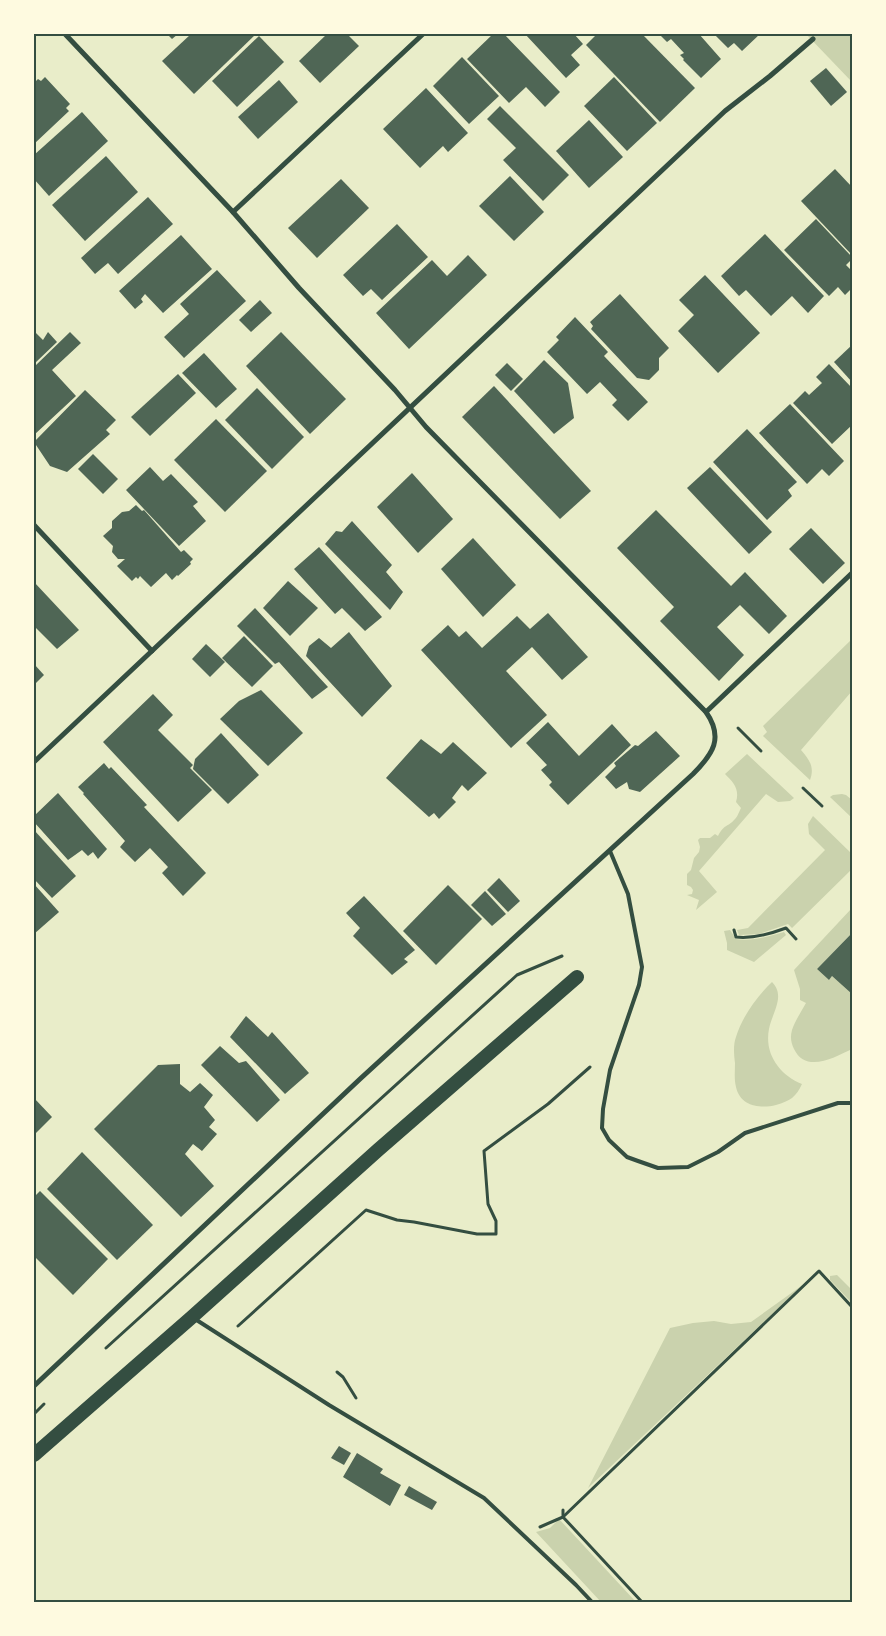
<svg xmlns="http://www.w3.org/2000/svg" width="886" height="1636" viewBox="0 0 886 1636" font-family="Barlow,sans-serif">
  <rect width="100%" height="100%" fill="#e9edc9"/>
  <g fill="#cad2ad">
    <path d="M806 34H852V82Z"/>
    <path d="M852 639V691L801 750C809 759 815 767 810 780L763 736 767 732 763 726Z"/>
    <path d="M747 754 794 798 790 801 778 802 766 794 699 871 717 892 696 910 699 900 687 895 692 894 693 890 691 887 687 885V874L691 870 694 858 699 852 700 847 698 840 700 838H710L715 834 718 836C724 824 728 827 734 820 737 818 739 812 741 808L736 802C740 789 733 782 725 774Z"/>
    <path d="M842 794 846 795 852 800V818L830 797 833 795Z"/>
    <path d="M813 816 852 854V869L792 928 788 924 759 934 739 935 737 930 748 928 825 850 809 834 808 824Z"/>
    <path d="M852 908V933L817 969 829 980 832 976 852 994V1049C835 1057 806 1074 794 1049 791 1043 790 1037 792 1030 795 1021 801 1012 806 1003L800 1000V989L794 970Z"/>
    <path d="M730 930 736 939C751 942 769 936 784 932L786 935 754 962 727 950V943L724 931Z"/>
    <path d="M772 982C786 996 772 1013 769 1029 764 1054 780 1075 802 1084 796 1097 790 1101 776 1105 760 1109 740 1106 736 1087 734 1079 735 1071 735 1063 734 1055 733 1045 736 1037 742 1017 757 996 772 982Z"/>
    <path d="M837 1275 852 1290V1303L830 1280V1276Z"/>
    <path d="M804 1284 588 1488 670 1328 693 1323 714 1321 731 1324 751 1322Z"/>
    <path d="M559 1519 636 1602H601L536 1532 550 1528Z"/>
  </g>
  <g fill="#4f6655">
    <path d="M167 34H178L172 39Z"/>
    <path d="M191 34H256L194 94 162 61Z"/>
    <path d="M327 34H347L359 46 320 83 299 61Z"/>
    <path d="M493 34H504L560 92 545 107 526 87 509 103 467 59Z"/>
    <path d="M525 34H574L583 44 571 55 580 65 566 78Z"/>
    <path d="M597 34H642L695 88 660 122 586 45Z"/>
    <path d="M659 34H699L721 59 701 78 683 60 684 59 680 55 684 53 671 39 667 42Z"/>
    <path d="M714 34H760L742 51 734 43 728 48Z"/>
    <path d="M259 36 284 62 237 107 212 81Z"/>
    <path d="M462 57 499 96 469 124 433 86Z"/>
    <path d="M826 68 847 92 831 106 810 81Z"/>
    <path d="M45 77 70 104 66 108 69 111 34 144V83L38 79 41 81Z"/>
    <path d="M614 77 657 123 627 151 584 106Z"/>
    <path d="M279 80 298 102 258 139 238 117Z"/>
    <path d="M426 88 468 133 448 152 443 146 420 168 383 129Z"/>
    <path d="M500 106 569 175 543 201 503 160 516 148 487 119Z"/>
    <path d="M82 112 108 141 49 196 34 179V155Z"/>
    <path d="M589 120 623 157 589 188 556 151Z"/>
    <path d="M106 156 138 192 85 241 52 205Z"/>
    <path d="M835 169 852 187V255L801 201Z"/>
    <path d="M510 176 544 212 514 241 479 206Z"/>
    <path d="M341 179 369 208 317 258 288 228Z"/>
    <path d="M148 197 173 224 118 274 108 263 95 274 81 258Z"/>
    <path d="M816 219 852 257V259L846 265 852 271V288L845 295 838 287 829 296 784 250Z"/>
    <path d="M397 224 428 257 382 300 371 289 363 296 343 275Z"/>
    <path d="M765 234 824 296 808 313 792 296 771 316 746 290 739 296 721 276Z"/>
    <path d="M181 235 212 269 163 313 145 294 141 299 143 302 135 309 119 291Z"/>
    <path d="M468 255 487 275 409 349 376 313 432 260 447 276Z"/>
    <path d="M217 270 246 301 184 358 164 337 189 314 180 304Z"/>
    <path d="M705 275 760 333 718 373 678 331 694 315 679 300Z"/>
    <path d="M620 294 669 348 659 358V370L649 380 637 378 591 329 593 326 590 322Z"/>
    <path d="M260 300 272 313 251 332 239 320Z"/>
    <path d="M575 317 608 352 604 356 648 402 628 421 612 405 617 400 600 382 587 394 547 352 559 340 556 337Z"/>
    <path d="M34 331 43 340 48 332 57 342 34 364Z"/>
    <path d="M70 332 81 343 52 370 76 396 34 435V367Z"/>
    <path d="M281 332 346 399 310 434 246 366Z"/>
    <path d="M852 345V382L834 362Z"/>
    <path d="M204 353 237 389 216 408 182 373Z"/>
    <path d="M544 360 568 383 574 418 554 434 514 391Z"/>
    <path d="M507 363 523 379 511 391 495 375Z"/>
    <path d="M829 364 852 388V425L832 444 793 403 805 391 809 395 822 383 816 377Z"/>
    <path d="M178 374 196 393 150 436 131 417Z"/>
    <path d="M494 386 591 491 560 519 462 417Z"/>
    <path d="M257 388 304 437 272 469 225 420Z"/>
    <path d="M85 390 116 420 106 430 110 434 67 472 50 466 34 442Z"/>
    <path d="M790 404 844 461 829 476 822 469 807 484 759 433Z"/>
    <path d="M216 419 267 471 225 512 174 460Z"/>
    <path d="M747 429 797 482 788 490 792 496 767 520 713 462Z"/>
    <path d="M93 454 118 479 103 494 78 469Z"/>
    <path d="M150 467 163 481 171 474 198 502 193 506 206 521 179 546 126 490Z"/>
    <path d="M710 467 772 532 749 554 687 488Z"/>
    <path d="M412 473 453 519 418 553 377 507Z"/>
    <path d="M136 505 142 511 144 510 181 552 184 550 193 559 190 562 191 564 178 576 177 575 172 580 166 573 151 587 140 576 138 579 136 577 132 581 117 566 125 559H118L112 552 113 546 103 536 112 528V521L122 512 129 511Z"/>
    <path d="M656 510 731 586 745 572 787 616 769 634 740 605 717 627 744 655 719 681 660 621 674 607 617 548Z"/>
    <path d="M352 521 392 565 386 572 403 592 390 610 325 544 336 531 342 532Z"/>
    <path d="M811 528 845 563 823 584 789 549Z"/>
    <path d="M473 538 516 585 483 617 441 569Z"/>
    <path d="M319 547 382 617 365 631 342 608 335 614 294 569Z"/>
    <path d="M288 581 318 608 290 636 263 608Z"/>
    <path d="M34 582 79 630 57 649 34 626Z"/>
    <path d="M255 608 328 687 312 699 279 662 275 664 237 626Z"/>
    <path d="M548 613 588 657 562 680 532 647 506 671 547 715 511 748 421 650 448 625 459 637 466 631 482 648 517 616 530 629Z"/>
    <path d="M349 632 392 686 362 717 306 656 309 646 319 638 331 648Z"/>
    <path d="M244 636 273 666 252 687 222 658Z"/>
    <path d="M206 644 225 662 210 677 192 659Z"/>
    <path d="M34 664 44 675 34 685Z"/>
    <path d="M261 690 303 733 268 766 220 719 239 701Z"/>
    <path d="M153 694 173 715 158 730 193 765 190 768 212 790 178 822 103 742Z"/>
    <path d="M548 722 579 756 612 724 631 745 568 805 549 785 552 782 541 770 547 765 526 743Z"/>
    <path d="M656 731 680 756 640 792 629 789 627 782 616 789 605 777 616 766 614 763 635 745 638 746Z"/>
    <path d="M221 733 259 775 228 804 193 769 195 759Z"/>
    <path d="M421 739 441 754 453 742 487 773 468 791 462 785 452 798 456 802 439 819 434 813 429 817 386 778Z"/>
    <path d="M104 763 109 769 111 767 147 805 144 807 206 873 183 896 162 873 168 867 150 848 135 862 120 847 125 841 83 794 84 793 78 787Z"/>
    <path d="M58 793 107 849 98 859 93 852 88 856 82 850 68 860 34 822V816Z"/>
    <path d="M34 830 76 876 52 898 34 879Z"/>
    <path d="M499 878 520 901 508 912 487 890Z"/>
    <path d="M34 884 59 912 34 934Z"/>
    <path d="M448 885 482 919 436 965 403 931Z"/>
    <path d="M485 891 506 914 492 926 471 905Z"/>
    <path d="M364 896 415 950 404 959 408 962 392 975 353 936 360 928 346 913Z"/>
    <path d="M852 933V994L832 976 829 980 817 969Z"/>
    <path d="M246 1016 268 1037 272 1032 309 1073 285 1094 230 1037Z"/>
    <path d="M220 1046 239 1063 246 1061 280 1100 257 1122 201 1065Z"/>
    <path d="M180 1064V1084L190 1092 200 1083 213 1095 204 1107 215 1120 209 1127 217 1134 202 1151 193 1144 185 1154 214 1186 181 1217 94 1129 158 1065Z"/>
    <path d="M34 1098 52 1117 34 1135Z"/>
    <path d="M82 1152 153 1225 117 1260 47 1189Z"/>
    <path d="M40 1191 108 1259 73 1295 34 1256V1197Z"/>
    <path d="M339 1446 351 1453 344 1465 331 1458Z"/>
    <path d="M357 1453 383 1469 380 1473 401 1485 390 1506 343 1477Z"/>
    <path d="M409 1486 437 1502 432 1510 404 1495Z"/>
  </g>
  <g fill="none" stroke-linecap="round" stroke-linejoin="round">
    <g stroke="#344e41" stroke-width="3">
      <path d="M738 728 761 751"/>
      <path d="M803 788 822 806"/>
      <path d="M734 930 736 937C753 939 770 934 786 928L796 939"/>
      <path d="M238 1326 366 1210 397 1220 414 1222 477 1234H496V1221L488 1204 484 1151 548 1104 590 1067"/>
      <path d="M106 1348 517 975 562 956"/>
      <path d="M337 1372 343 1377 356 1398"/>
      <path d="M34 1414 44 1404"/>
      <path d="M540 1527 563 1517V1510"/>
      <path d="M642 1602 563 1517 819 1271 852 1307"/>
    </g>
    <g stroke="#344e41" stroke-width="4">
      <path d="M610 851 628 894 642 967 639 985 610 1070 603 1109 602 1128 609 1140 627 1157 638 1161 658 1168 688 1167 718 1152 745 1133 838 1103H852"/>
      <path d="M195 1319 329 1405 484 1498 576 1585 592 1602"/>
    </g>
    <g stroke="#344e41" stroke-width="5">
      <path d="M233 212 423 34"/>
      <path d="M34 525 152 651"/>
      <path d="M706 712 852 573"/>
      <path d="M34 762 725 111 770 76 813 39"/>
      <path d="M34 1386 360 1079 693 774C713 754 724 738 706 712L426 427 395 390 299 288 233 212 65 34"/>
    </g>
    <path stroke="#344e41" stroke-width="14" d="M34 1455 192 1317 378 1150 577 977"/>
  </g>
  <rect width="886" height="1636" fill="none" stroke="#fefae0" stroke-width="70"/>
  <rect x="35" y="35" width="816" height="1566" fill="none" stroke="#344e41" stroke-width="2"/>
</svg>
